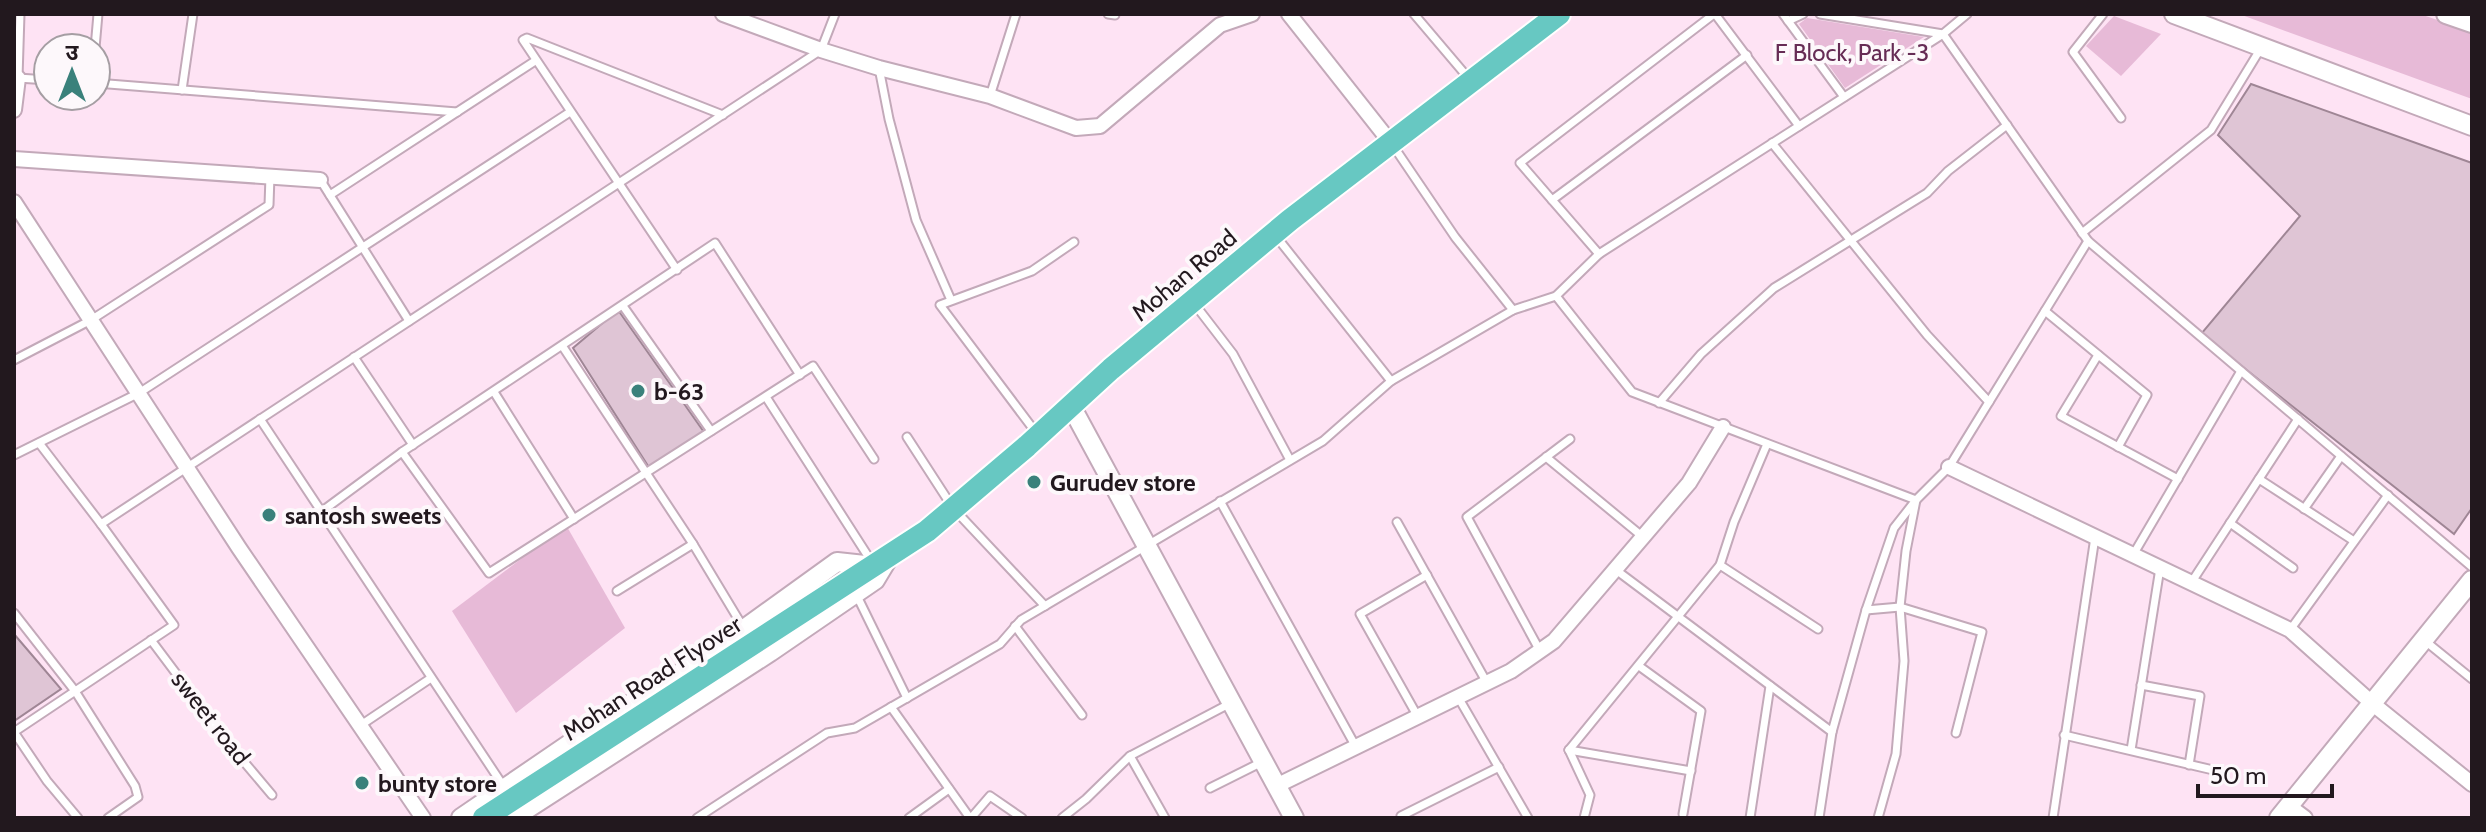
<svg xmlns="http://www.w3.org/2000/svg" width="2486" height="832" viewBox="0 0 2486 832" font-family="Cabin,'Noto Sans Devanagari',sans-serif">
  <rect width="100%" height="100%" fill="#fee3f4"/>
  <g fill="#e7bad7">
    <path d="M2239 14H2420L2472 32V99Z"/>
    <path d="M2114 16 2161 34 2121 76 2086 46Z"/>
    <path d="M1807 18 1924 37 1845 88 1799 24Z"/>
    <path d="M566 525 625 628 516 713 452 611Z"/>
  </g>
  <g fill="#dfc5d5" stroke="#9f8695" stroke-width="2">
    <path d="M2251 84 2472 163V508L2454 534 2201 334 2300 216 2218 135Z"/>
    <path d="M618 310 706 435 646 473 648 466 573 348Z"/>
    <path d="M14 634 61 689 14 721Z"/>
  </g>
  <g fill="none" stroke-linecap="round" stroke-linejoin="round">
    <g stroke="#c3a9b9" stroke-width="11">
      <g id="service">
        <path d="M1108 14 1115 15"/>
        <path d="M1414 14 1470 80"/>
        <path d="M1715 14 1799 126"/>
        <path d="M1783 14 1844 97"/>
        <path d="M1820 14 1943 34 2088 241 2472 567"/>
        <path d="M2103 14 2073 52 2121 118"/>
        <path d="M1788 21 1803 14"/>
        <path d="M95 48 98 14"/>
        <path d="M879 68 889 119 916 220 951 300"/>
        <path d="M18 78 20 14"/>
        <path d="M18 78 48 80"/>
        <path d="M96 83 457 112"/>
        <path d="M182 90 193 14"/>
        <path d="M990 96 1016 14"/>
        <path d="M1772 143 1927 335 1989 402"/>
        <path d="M1392 144 1455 237 1513 310"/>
        <path d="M321 181 409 321"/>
        <path d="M330 195 535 61"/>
        <path d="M1552 200 1747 55"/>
        <path d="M2082 233 2211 130 2261 48"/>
        <path d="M1275 235 1391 381"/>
        <path d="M1599 254 1520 163 1714 14"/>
        <path d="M677 270 523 40 527 38 723 115"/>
        <path d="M1556 296 1632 392 1916 500 1906 551 1900 607 1904 661 1896 754 1878 818"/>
        <path d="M1193 302 1233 354 1290 460"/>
        <path d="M623 306 711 431"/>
        <path d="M2045 311 2147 395 2118 447"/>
        <path d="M563 347 693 544 743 627"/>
        <path d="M2098 355 2061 416 2178 479"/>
        <path d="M354 357 413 445"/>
        <path d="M14 360 91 320 269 205 270 176"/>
        <path d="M494 392 574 519"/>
        <path d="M766 397 873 564"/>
        <path d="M1659 403 1701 354 1774 288 1927 193 1948 171 2007 125"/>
        <path d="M260 419 504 787"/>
        <path d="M1037 434 940 305 1032 271 1074 242"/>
        <path d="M907 437 953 508 1045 606"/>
        <path d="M39 443 101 524"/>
        <path d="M402 452 489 573 813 366 874 459"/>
        <path d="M14 455 139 393 570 112"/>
        <path d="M1546 457 1643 537"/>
        <path d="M2259 479 2354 541"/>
        <path d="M1220 501 1356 747"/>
        <path d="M2304 509 2341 456"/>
        <path d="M321 512 402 452 715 243 800 375"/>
        <path d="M1397 522 1487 683"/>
        <path d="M2230 523 2293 568"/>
        <path d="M2133 555 2241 371"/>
        <path d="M1720 565 1734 522 1767 444"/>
        <path d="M1616 570 1832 732"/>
        <path d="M2191 583 2298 419"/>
        <path d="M617 591 693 544"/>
        <path d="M857 596 907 698"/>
        <path d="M1866 610 1900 607 1982 632 1956 733"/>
        <path d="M14 613 75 691 135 786 138 797 108 818"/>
        <path d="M1015 626 1082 715"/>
        <path d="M2290 630 2388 495"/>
        <path d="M151 640 229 744 272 795"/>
        <path d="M2424 640 2472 679"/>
        <path d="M1540 651 1467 517 1570 439"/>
        <path d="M1639 666 1701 711 1683 814"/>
        <path d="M2141 685 2200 696 2189 765"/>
        <path d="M1458 697 1528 818"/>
        <path d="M891 707 970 818"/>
        <path d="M1418 717 1360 614 1427 575"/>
        <path d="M361 725 431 678"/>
        <path d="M14 732 174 625 101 524 821 50 835 14"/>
        <path d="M14 732 47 781 78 818"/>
        <path d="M2064 735 2213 770"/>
        <path d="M1569 750 1720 565 1818 629"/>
        <path d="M1569 750 1691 771"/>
        <path d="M1569 750 1590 795 1584 818"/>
        <path d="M2131 750 2160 568"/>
        <path d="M1130 756 1165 818"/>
        <path d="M1210 788 1262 762"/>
        <path d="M1401 816 1499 767"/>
        <path d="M697 818 827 733 855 728 1000 644 1021 620 1323 441 1391 381 1513 310 1556 296 1599 254 1943 34 1967 14"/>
        <path d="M909 818 949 789"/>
        <path d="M971 818 990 796 1022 818"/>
        <path d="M1062 818 1086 799 1130 756 1229 704"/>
        <path d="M1750 818 1770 686"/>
        <path d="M1819 818 1832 732 1866 610 1894 528 1916 500 1949 467 2088 241"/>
        <path d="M2053 818 2095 537"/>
      </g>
    </g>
    <g stroke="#c3a9b9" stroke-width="18">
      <g id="minor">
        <path d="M723 14 821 50 879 68 990 96 1076 128 1100 126 1220 25 1252 14"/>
        <path d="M1289 14 1391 143"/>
        <path d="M14 110 18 78"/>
        <path d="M14 159 320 180"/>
        <path d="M14 202 239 548 423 818"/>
        <path d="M1949 467 2290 630 2373 704 2472 784"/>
        <path d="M1276 786 1511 671 1554 641 1689 483 1723 427"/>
        <path d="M2289 806 2305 818"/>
      </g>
    </g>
    <g stroke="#c3a9b9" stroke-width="22">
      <g id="tertiary">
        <path d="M2174 14 2472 126"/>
        <path d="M2446 14 2472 23"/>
        <path d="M1071 406 1294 818"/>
        <path d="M461 818 606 719 697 663 837 562 874 566"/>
        <path d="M513 818 770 652 875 580 887 560"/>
        <path d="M2279 818 2472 580"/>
      </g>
    </g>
    <g stroke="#fff" stroke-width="26">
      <path id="primary" d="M484 818 927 531 1027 446 1111 369 1290 220 1559 14"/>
    </g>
    <use href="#service" stroke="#fff" stroke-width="7"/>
    <use href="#minor" stroke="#fff" stroke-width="14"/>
    <use href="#tertiary" stroke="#fff" stroke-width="18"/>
    <use href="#primary" stroke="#67c8c2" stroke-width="22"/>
  </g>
  <g fill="#3a817b" stroke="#fdf8fb" stroke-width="3">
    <circle cx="638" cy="391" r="8"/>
    <circle cx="1034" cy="482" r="8"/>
    <circle cx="269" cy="515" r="8"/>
    <circle cx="362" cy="783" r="8"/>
  </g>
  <g text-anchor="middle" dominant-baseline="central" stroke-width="8" stroke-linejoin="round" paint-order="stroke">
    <g font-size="24" fill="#662c55" stroke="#fdf8fb">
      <text x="1852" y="52">F Block, Park -3</text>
    </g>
    <g font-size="24" fill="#22181e" stroke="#fdf8fb">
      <text transform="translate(1184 275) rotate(-40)">Mohan Road</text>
      <text transform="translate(652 678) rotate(-33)">Mohan Road Flyover</text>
      <text transform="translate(211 718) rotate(52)">sweet road</text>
    </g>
    <g font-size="24" font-weight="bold" fill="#22181e" stroke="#fdf8fb" text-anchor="start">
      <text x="654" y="391">b-63</text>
      <text x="1050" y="482">Gurudev store</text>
      <text x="285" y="515">santosh sweets</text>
      <text x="378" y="783">bunty store</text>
    </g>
  </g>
  <rect width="2486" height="832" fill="none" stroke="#22181e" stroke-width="32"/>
  <g transform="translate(72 72)"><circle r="38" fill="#fdf8fb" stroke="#a59ea3" stroke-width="2"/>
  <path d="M0-6L14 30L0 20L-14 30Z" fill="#3a817b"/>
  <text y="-12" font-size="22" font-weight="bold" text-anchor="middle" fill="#22181e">उ</text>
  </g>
  <path d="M2198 784v12h134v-12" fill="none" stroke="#22181e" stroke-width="4"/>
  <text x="2210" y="784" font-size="24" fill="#22181e" stroke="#fdf8fb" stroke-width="6" paint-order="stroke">50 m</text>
</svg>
